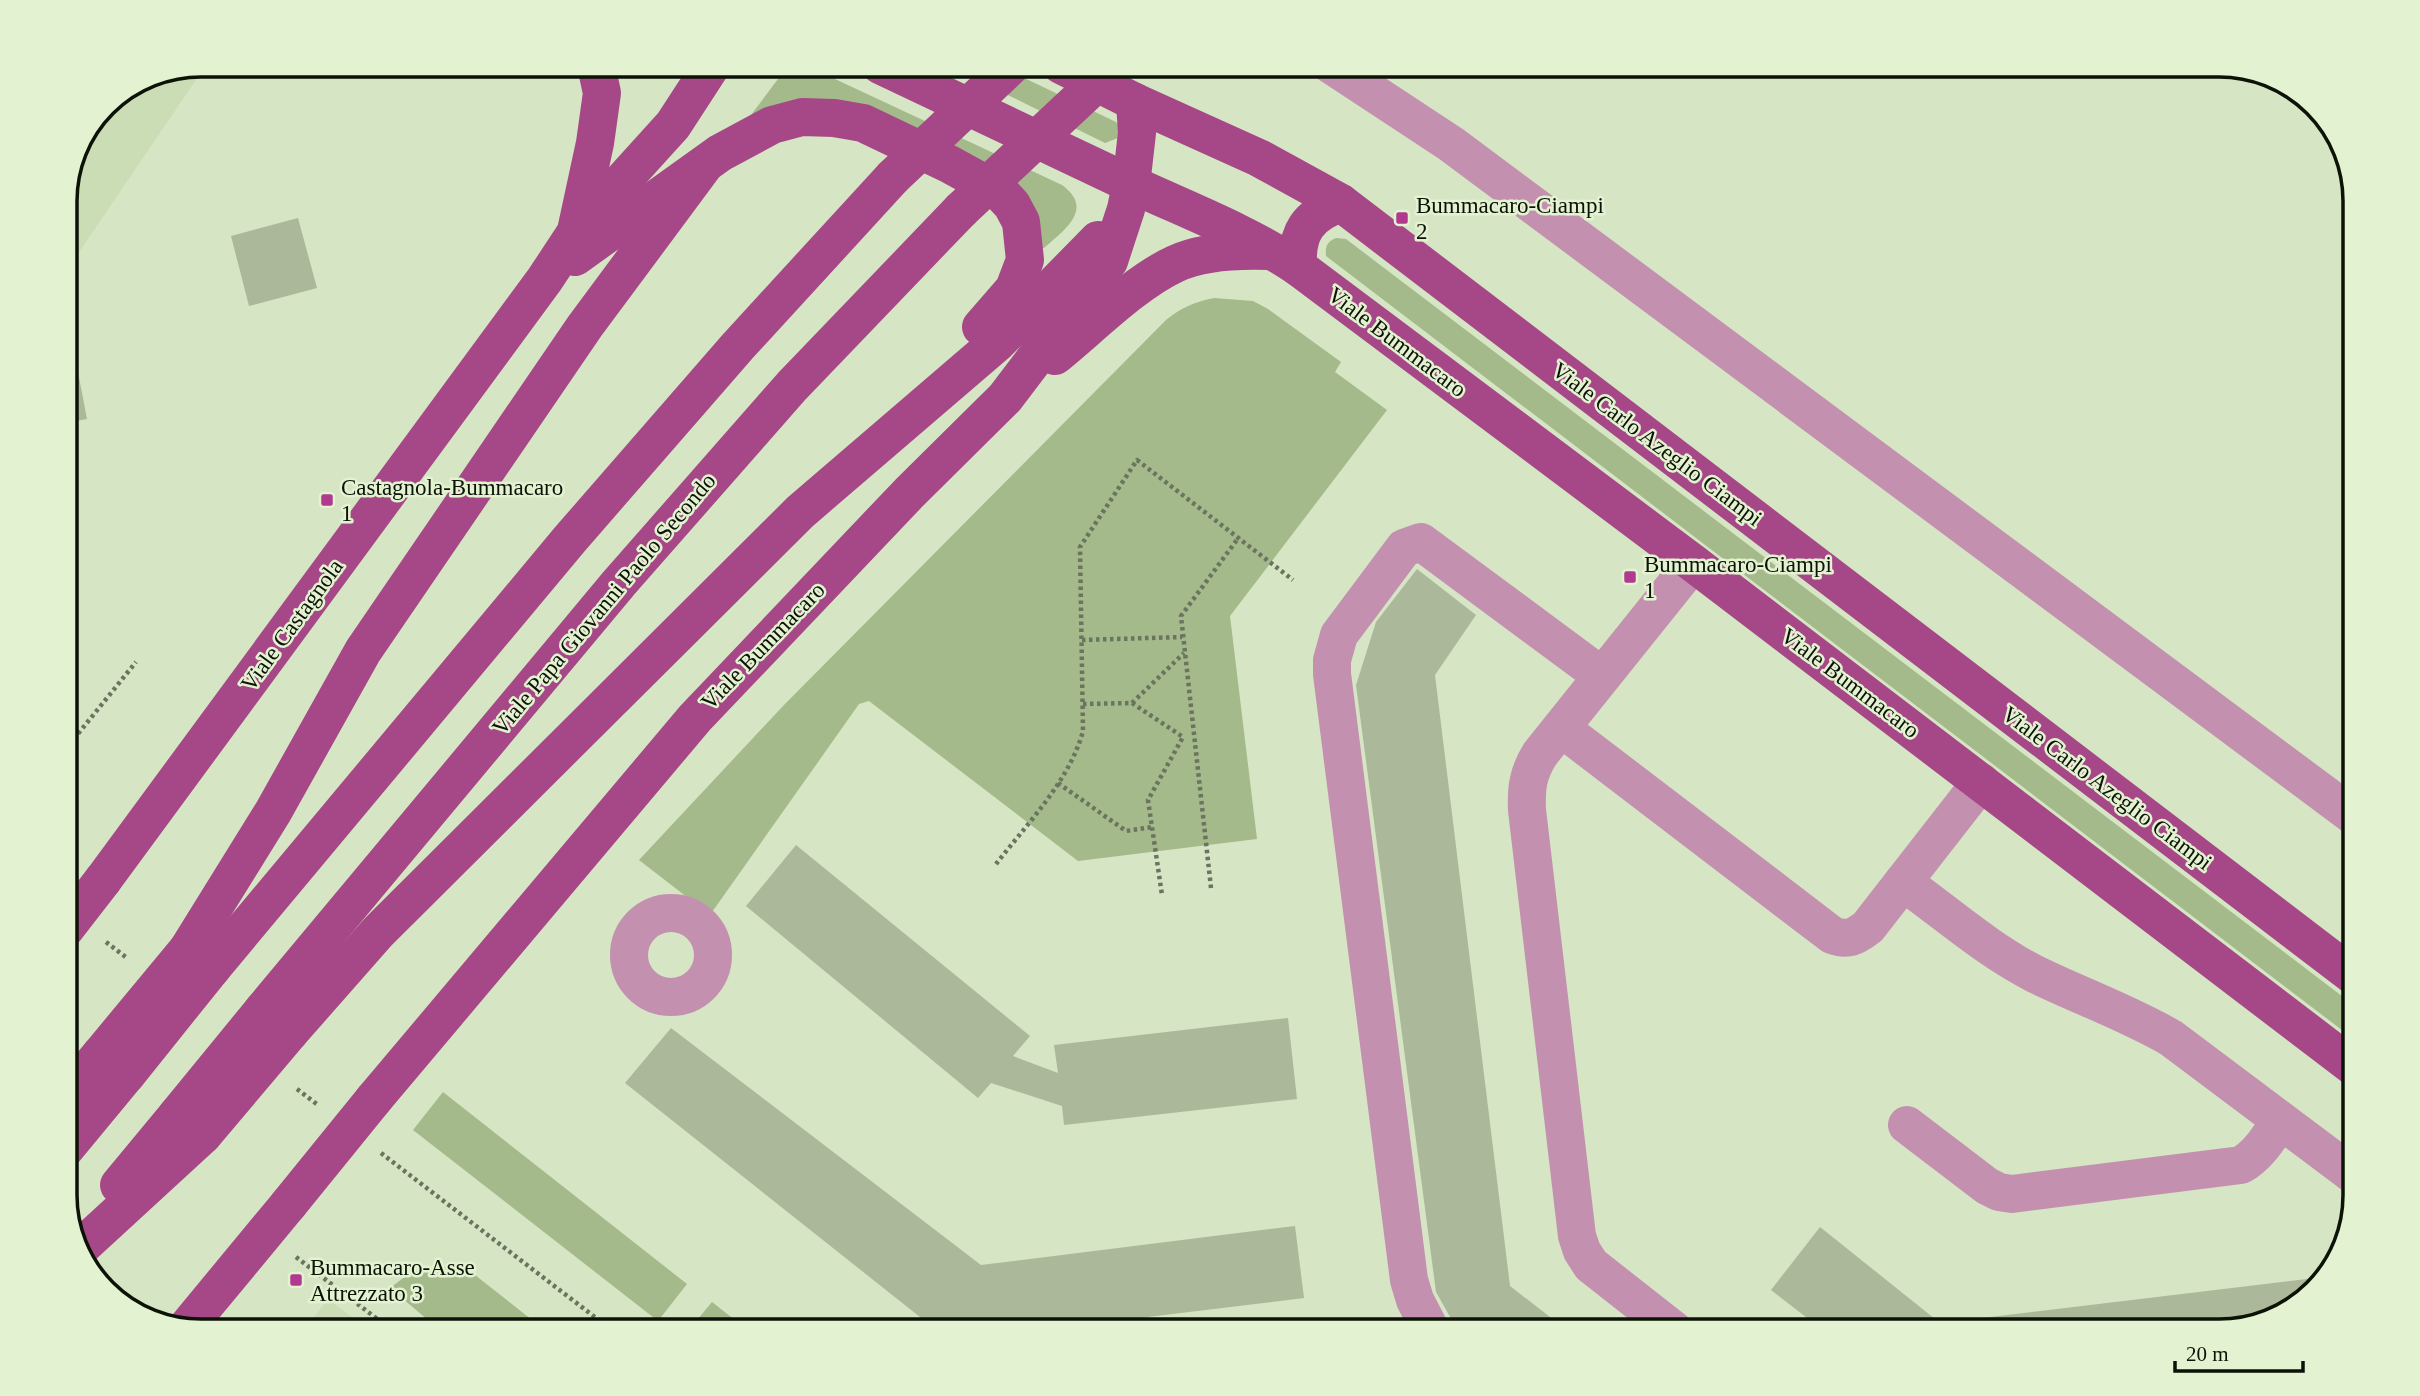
<svg xmlns="http://www.w3.org/2000/svg" width="2420" height="1396" viewBox="0 0 2420 1396" font-family="Georgia,serif">
  <rect width="100%" height="100%" fill="#d6e5c4"/>
  <g fill="#caddb5">
    <path d="M206 65 75 258 65 259V193L75 149 105 104 149 75Z"/>
    <path d="M328 1299 370 1331H303Z"/>
  </g>
  <g fill="#a4ba8a">
    <path d="M805 65 1062 185C1095 209 1064 230 1044 248H1040L862 108 748 119 784 71 789 67Z"/>
    <path d="M947 65H997L1116 122 1121 128 1118 138 1105 143Z"/>
    <path d="M1336 238 1346 239 2355 1006V1040L1326 256C1325 246 1327 242 1336 238Z"/>
    <path d="M1214 298 1253 301 1268 309 1341 362 1335 372 1387 410 1230 616 1257 839 1078 861 869 701 859 704 710 915 639 860 783 706 1166 320C1181 308 1194 302 1214 298Z"/>
    <path d="M443 1092 687 1284 658 1321 413 1130Z"/>
    <path d="M441 1266 475 1275 546 1331H441L390 1288 411 1272Z"/>
    <path d="M712 1302 749 1331H688Z"/>
  </g>
  <g fill="#abb99a">
    <path d="M298 218 317 288 249 306 231 236Z"/>
    <path d="M74 351 87 419 65 423V353Z"/>
    <path d="M1417 569 1476 615 1435 675 1510 1286 1568 1331H1458L1436 1292 1356 685 1376 622Z"/>
    <path d="M796 845 1030 1036 1013 1056 1058 1073 1054 1045 1288 1018 1297 1099 1064 1125 1062 1106 991 1083 978 1098 746 906Z"/>
    <path d="M671 1028 981 1265 1295 1226 1304 1298 1032 1331H963L925 1321 625 1083Z"/>
    <path d="M1820 1227 1940 1323 2323 1277 2287 1313 2219 1331H1824L1771 1290Z"/>
  </g>
  <g fill="none" stroke-linecap="round" stroke-linejoin="round">
    <g stroke="#6a745f" stroke-width="4.5" stroke-dasharray="3.5 3.5" stroke-linecap="butt">
      <path d="M1082 640 1182 637"/>
      <path d="M1132 703 1184 653"/>
      <path d="M1083 704 1132 703 1183 737 1148 800 1162 895"/>
      <path d="M65 750 136 662"/>
      <path d="M1058 783 1126 831 1152 827"/>
      <path d="M996 864C1027 824 1070 780 1083 731L1080 547 1137 460 1293 580"/>
      <path d="M1211 888 1181 616 1239 537"/>
      <path d="M106 942 127 958"/>
      <path d="M297 1089 318 1105"/>
      <path d="M381 1153 613 1331"/>
      <path d="M296 1257 393 1331"/>
    </g>
    <g stroke="#c490b0" stroke-width="38">
      <path d="M1331 65 1451 144 2355 817"/>
      <path d="M1561 728 1832 935C1848 941 1855 937 1868 927L1981 782"/>
      <path d="M1903 882C1946 913 1988 950 2035 974 2080 996 2128 1013 2171 1038L2355 1176"/>
      <circle cx="671" cy="955" r="42"/>
      <path d="M1907 1125 1987 1186 1999 1192 2012 1194 2241 1165C2259 1155 2269 1137 2280 1121"/>
      <path d="M1431 1331 1415 1300 1409 1280 1332 674V660L1339 635 1404 548 1421 542 1602 676"/>
      <path d="M1675 1331 1591 1265 1582 1251 1577 1236 1527 810C1526 788 1528 773 1540 754L1693 563"/>
    </g>
    <g stroke="#a64887" stroke-width="38">
      <path d="M880 65C964 104 1047 145 1131 184 1187 210 1246 232 1298 267L1693 563 2355 1068"/>
      <path d="M1061 65 1135 102 1259 158 1341 203 2355 977"/>
      <path d="M576 231 595 143 602 93 596 65"/>
      <path d="M575 257 720 153 772 125 802 117 834 118 863 123 949 164 1000 192 1012 205 1021 222 1025 260 1014 289 981 327"/>
      <path d="M1298 267C1296 232 1308 215 1341 203"/>
      <path d="M1055 356C1091 327 1134 283 1175 264 1202 251 1241 250 1270 251"/>
      <path d="M103 880 545 279 576 232 673 125 712 65"/>
      <path d="M188 949 273 812 363 651 585 326 703 167"/>
      <path d="M212 968 570 539 738 346 893 177"/>
      <path d="M263 1010 619 583 792 386 961 210"/>
      <path d="M290 1032 378 932 800 512 998 342 1098 240"/>
      <path d="M65 1097 101 1054"/>
      <path d="M374 1099 695 718 909 493 1005 398 1109 261 1126 209 1131 185 1137 133 1135 102"/>
      <path d="M65 1149 127 1074"/>
      <path d="M119 1185 177 1115"/>
      <path d="M79 1249 203 1135"/>
      <path d="M187 1327 288 1205"/>
    </g>
    <g stroke="#a64887" stroke-width="38">
      <path d="M893 177 1012 65"/>
      <path d="M961 210 1116 65"/>
      <path d="M65 929 103 880"/>
      <path d="M101 1054 188 949"/>
      <path d="M127 1074 212 968"/>
      <path d="M177 1115 263 1010"/>
      <path d="M203 1135 290 1032"/>
      <path d="M288 1205 374 1099"/>
    </g>
  </g>
  <g fill="#b23a8e" stroke="#e3f2d1" stroke-width="2.5">
    <rect x="1395" y="211" width="14" height="14" rx="3.5"/>
    <rect x="320" y="493" width="14" height="14" rx="3.5"/>
    <rect x="1623" y="570" width="14" height="14" rx="3.5"/>
    <rect x="289" y="1273" width="14" height="14" rx="3.5"/>
  </g>
  <g text-anchor="middle" dominant-baseline="central" stroke-width="5" stroke-linejoin="round" paint-order="stroke">
    <g font-size="23" fill="#0d1207" stroke="#e3f2d1" text-anchor="start">
      <text x="1416" y="205">Bummacaro-Ciampi<tspan x="1416" dy="26">2</tspan></text>
      <text x="341" y="487">Castagnola-Bummacaro<tspan x="341" dy="26">1</tspan></text>
      <text x="1644" y="564">Bummacaro-Ciampi<tspan x="1644" dy="26">1</tspan></text>
      <text x="310" y="1267">Bummacaro-Asse<tspan x="310" dy="26">Attrezzato 3</tspan></text>
    </g>
    <g font-size="23" fill="#0d1207" stroke="#e3f2d1">
      <text transform="translate(1397 342) rotate(37)">Viale Bummacaro</text>
      <text transform="translate(1657 444) rotate(37)">Viale Carlo Azeglio Ciampi</text>
      <text transform="translate(604 604) rotate(-50)">Viale Papa Giovanni Paolo Secondo</text>
      <text transform="translate(292 625) rotate(-54)">Viale Castagnola</text>
      <text transform="translate(763 646) rotate(-46)">Viale Bummacaro</text>
      <text transform="translate(1850 683) rotate(37)">Viale Bummacaro</text>
      <text transform="translate(2107 788) rotate(37)">Viale Carlo Azeglio Ciampi</text>
    </g>
  </g>
  <path d="M0 0H2420V1396H0ZM201 77H2219A124 124 0 0 1 2343 201V1195A124 124 0 0 1 2219 1319H201A124 124 0 0 1 77 1195V201A124 124 0 0 1 201 77Z" fill="#e3f2d1" fill-rule="evenodd"/>
  <path fill="none" stroke="#0d1207" stroke-width="3.5" d="M201 77H2219A124 124 0 0 1 2343 201V1195A124 124 0 0 1 2219 1319H201A124 124 0 0 1 77 1195V201A124 124 0 0 1 201 77Z"/>
  <path d="M2175 1361v10h128v-10" fill="none" stroke="#0d1207" stroke-width="3.5"/>
  <text x="2186" y="1361" font-size="21" fill="#0d1207" stroke="#e3f2d1" stroke-width="5" paint-order="stroke">20 m</text>
</svg>
